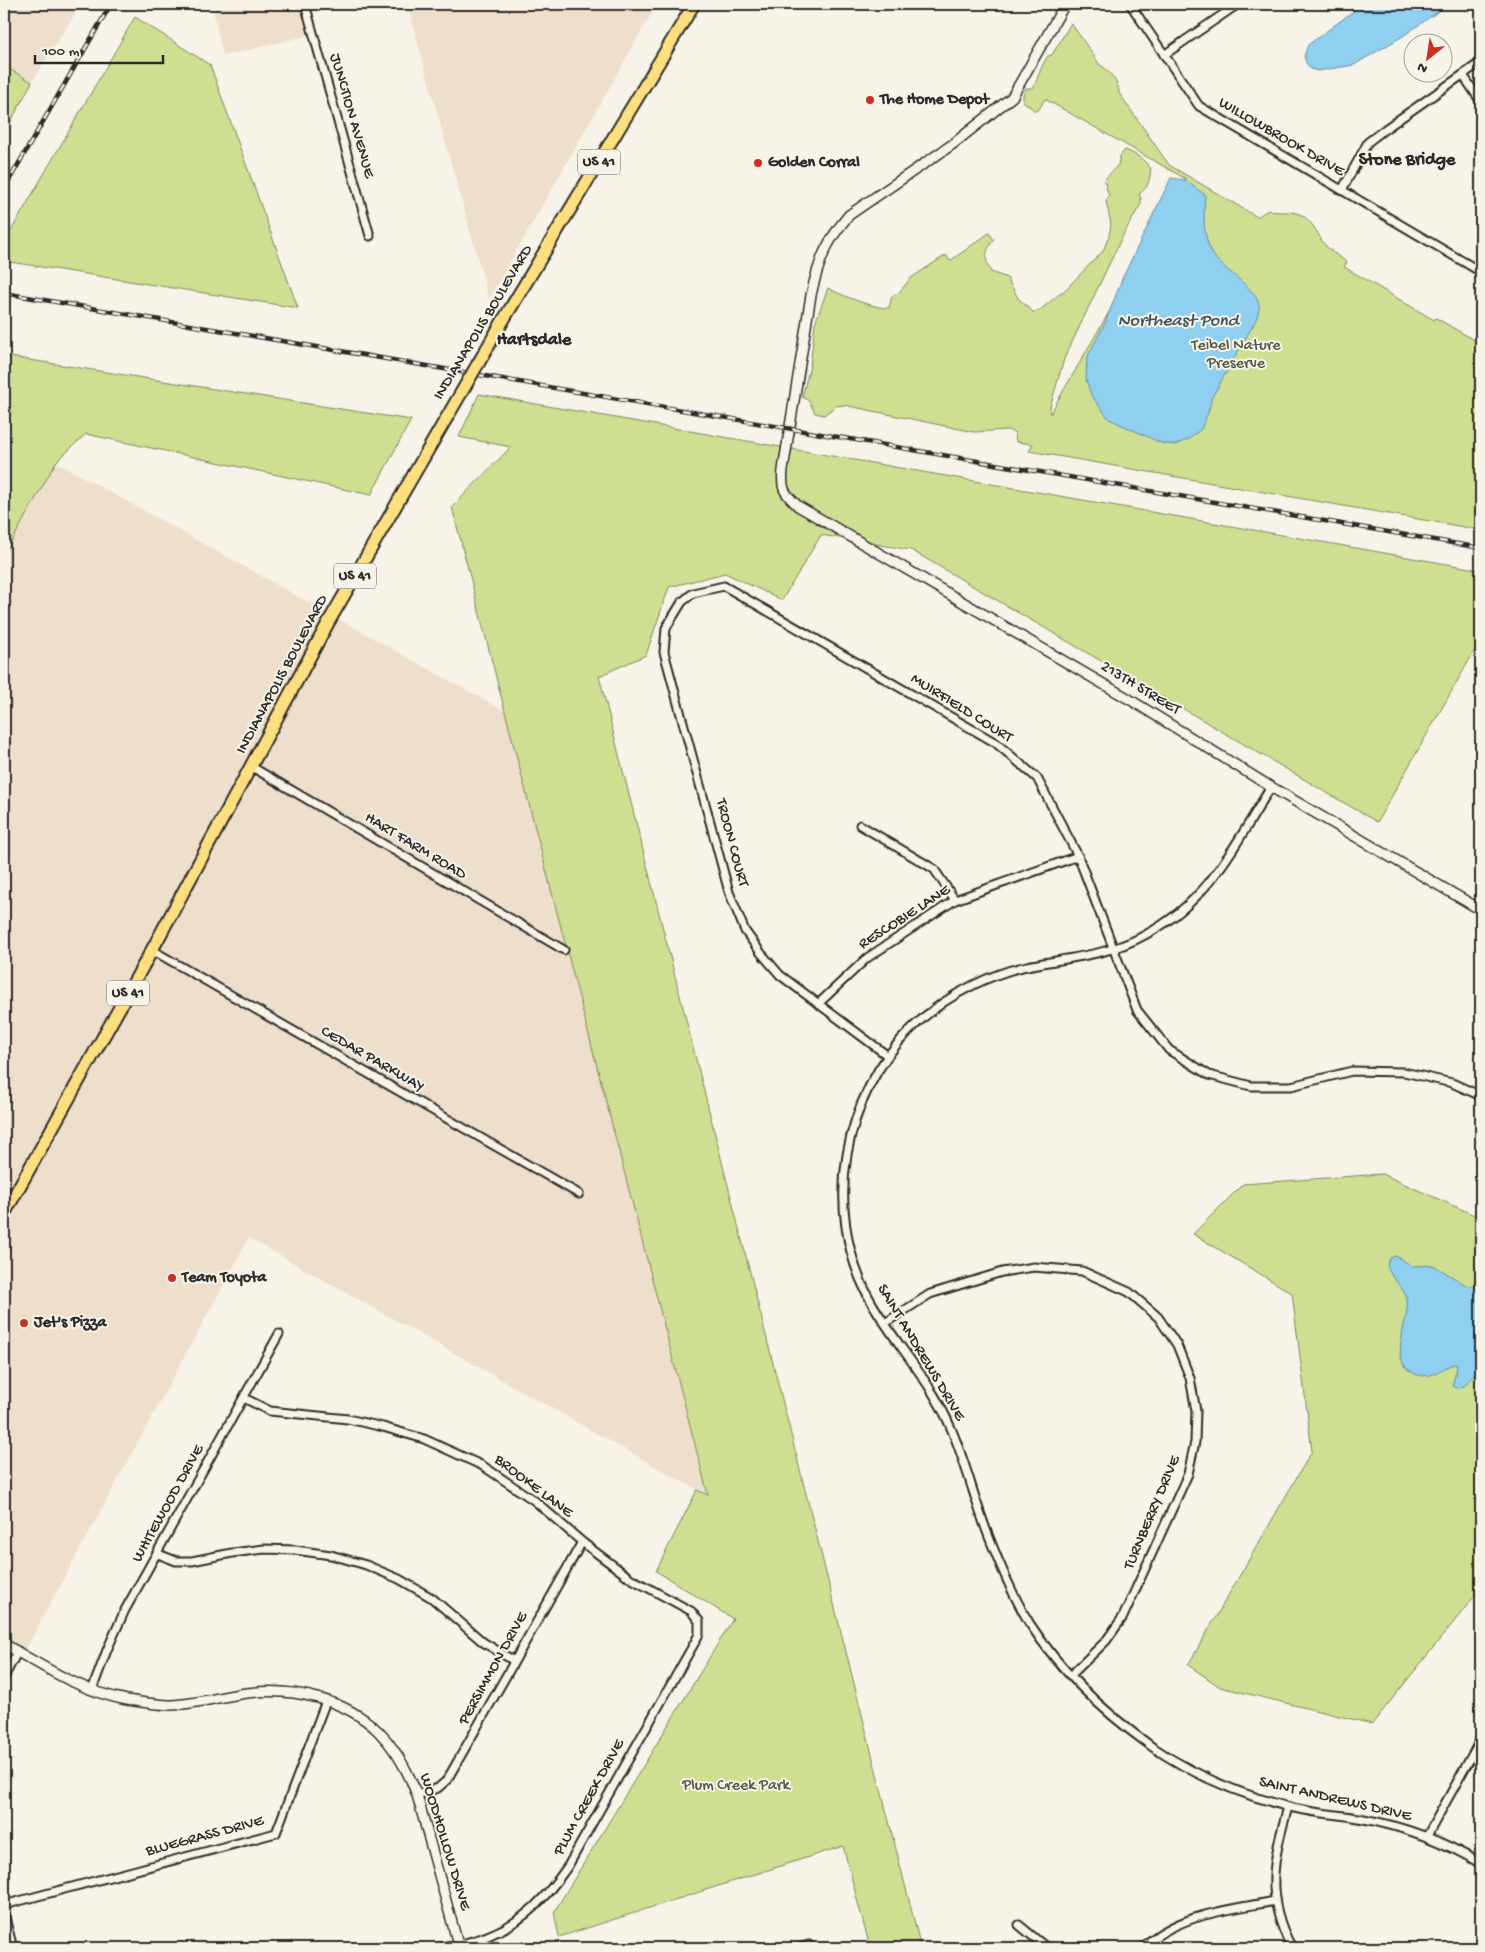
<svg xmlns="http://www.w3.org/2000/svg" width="1485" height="1952" viewBox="0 0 1485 1952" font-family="'Gochi Hand',sans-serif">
  <rect width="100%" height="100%" fill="#f7f3e8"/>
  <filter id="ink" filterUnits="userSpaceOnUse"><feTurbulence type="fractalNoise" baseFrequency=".02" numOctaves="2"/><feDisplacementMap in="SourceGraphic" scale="10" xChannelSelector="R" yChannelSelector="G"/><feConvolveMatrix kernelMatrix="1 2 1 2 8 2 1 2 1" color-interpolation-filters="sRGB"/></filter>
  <g filter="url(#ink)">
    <g fill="#eedfcc">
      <path d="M4 4H81L32 82 4 66Z"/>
      <path d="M212 4H305L314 34 223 56Z"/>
      <path d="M407 4H657L489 299Z"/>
      <path d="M56 462 506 712 708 1496 249 1238 4 1689V555Z"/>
    </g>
    <g fill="#cfdf92" stroke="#7d855e">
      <path d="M135 17 210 65 298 308 4 261V243Z"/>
      <path d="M1071 23 1100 65C1108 69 1120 84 1119 93L1169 165 1257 217 1268 210C1279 214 1288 210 1299 214 1310 218 1317 232 1322 241 1328 250 1338 256 1347 262L1344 267 1434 320 1436 318 1481 344V530L1029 451 1033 444 1016 442 1015 433 1008 430 974 432 844 405 836 406 824 415 815 413 809 401 802 397 810 366 815 323 828 288C840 295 876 309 889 308L892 296 898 294 911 278 946 255 950 261 989 233 994 240C985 250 984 260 991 272L1007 278 1018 298 1033 312 1039 311 1066 289 1103 251 1109 236 1111 224 1106 201 1109 196 1104 180 1118 165 1120 156 1125 150C1136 154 1144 159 1151 169 1149 180 1150 186 1139 194L1141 199V204L1123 235 1064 359 1050 407V414L1186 179 1045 99 1039 109 1035 111 1023 101V95L1026 88H1033C1039 77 1040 67 1048 56L1052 55Z"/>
      <path d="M4 66 32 82 4 134Z"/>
      <path d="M4 356 411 420 371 495 86 434 56 462 4 555Z"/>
      <path d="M479 394 1481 570V651L1475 650 1377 822 911 550 821 535 782 600 725 573 669 587 646 655 599 676 921 1948H870L843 1846 559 1937 554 1912 733 1619 656 1571 697 1490 708 1495 452 507 511 447 459 437Z"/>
      <path d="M1382 1174 1481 1218V1588L1372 1724 1220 1687 1188 1665 1312 1451 1292 1293 1193 1234 1243 1184Z"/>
    </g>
    <g fill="#8fcff0" stroke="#678da1">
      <path d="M1363 4H1449L1403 36 1354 65 1318 71 1311 69 1306 63 1304 56 1308 45Z"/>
      <path d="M1171 178 1185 180 1205 195C1204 215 1202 235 1212 253 1223 272 1255 285 1259 305 1260 310 1257 316 1256 320L1212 397 1208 413 1201 429 1189 439 1175 445 1161 443 1109 419 1091 395 1086 379 1087 358 1105 323 1122 279Z"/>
      <path d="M1396 1256 1412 1266 1433 1265 1466 1285 1481 1288V1366L1464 1386 1456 1388 1452 1386 1457 1367 1456 1364C1445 1365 1436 1376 1424 1376 1419 1376 1414 1374 1410 1371 1389 1357 1409 1323 1407 1301 1405 1286 1389 1279 1387 1264L1390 1258Z"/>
    </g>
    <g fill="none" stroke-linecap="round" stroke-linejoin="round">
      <g stroke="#2b2b2b" stroke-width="11">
        <g id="minor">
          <path d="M305 4 370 236"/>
          <path d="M1130 4 1199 106 1481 272"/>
          <path d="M1164 55 1238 4"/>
          <path d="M1463 75 1481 102"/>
          <path d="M1342 190 1368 142 1385 129 1481 62"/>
          <path d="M252 767 564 950"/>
          <path d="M1271 787C1234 846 1210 900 1145 935 1113 953 1078 957 1043 963 995 970 947 994 912 1028 843 1095 823 1208 867 1294 891 1340 930 1378 950 1426 967 1464 975 1504 991 1542 1002 1570 1014 1598 1030 1624 1061 1672 1105 1713 1151 1746 1192 1774 1238 1794 1286 1806 1310 1813 1335 1814 1359 1818 1402 1826 1444 1841 1481 1864"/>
          <path d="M860 825 934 869 955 900"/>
          <path d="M152 950 579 1194"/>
          <path d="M818 1004 867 958 955 900 1078 856"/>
          <path d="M888 1056 780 975 761 953 745 931 729 892 664 652 666 628 682 602 693 593 724 586 996 743 1037 778 1078 856 1137 1010 1169 1050 1209 1075 1251 1086H1291L1352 1071 1404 1072 1452 1083 1481 1096"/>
          <path d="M885 1323 930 1294 1002 1272 1034 1267 1082 1271 1129 1292 1158 1317 1177 1345 1190 1378 1196 1411 1195 1442 1188 1474 1123 1617 1106 1641 1071 1675"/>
          <path d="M244 1398 270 1411 348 1419 383 1427 424 1439 483 1466 535 1501 582 1542 630 1578 691 1611 699 1621V1634L695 1642 568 1866C547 1896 526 1920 492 1934 478 1941 462 1943 448 1948"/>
          <path d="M158 1554 176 1561H192L232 1553 264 1549 295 1550 331 1555 366 1565 399 1579 432 1598 483 1642 514 1661"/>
          <path d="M4 1677 18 1651"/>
          <path d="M92 1690 107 1650 125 1610 279 1334"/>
          <path d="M417 1795 438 1788 447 1780 582 1542"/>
          <path d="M1288 1807C1273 1860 1264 1897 1292 1948"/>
          <path d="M1427 1836 1481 1739"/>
          <path d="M4 1905 276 1833 326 1701"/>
          <path d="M4 1914 13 1948"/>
          <path d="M1019 1925 1047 1948"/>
          <path d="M436 1948 453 1945"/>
          <path d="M798 1948 809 1945"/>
          <path d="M1142 1948C1177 1914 1229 1910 1275 1901"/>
        </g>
      </g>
      <g stroke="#2b2b2b" stroke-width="12">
        <g id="tertiary">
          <path d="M1065 4 1012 97 953 144 849 215C826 242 819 260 811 295L783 470C781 489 784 493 798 506L1129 699 1271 787 1481 910"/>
          <path d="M4 1644C43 1666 82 1692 127 1700 141 1702 158 1705 172 1705 198 1704 222 1696 247 1693 292 1687 345 1699 378 1731 396 1749 408 1771 417 1795L459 1948"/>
        </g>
      </g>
      <g stroke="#2b2b2b" stroke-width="15">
        <g id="trunk">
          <path d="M504 319 694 4"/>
          <path d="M4 1214 152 950 328 623 414 474"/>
        </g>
      </g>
      <use href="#minor" stroke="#f7f3e8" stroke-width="7"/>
      <use href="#tertiary" stroke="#f7f3e8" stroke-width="9"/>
      <use href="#trunk" stroke="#fedf80" stroke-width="11"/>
      <g stroke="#2b2b2b" stroke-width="4.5">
        <g id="rail">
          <path d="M4 189 111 4"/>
          <path d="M4 293 1481 548"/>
        </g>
      </g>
      <use href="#rail" stroke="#f7f3e8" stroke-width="2.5" stroke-dasharray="8" stroke-linecap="butt"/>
      <g stroke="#2b2b2b" stroke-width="15" stroke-linecap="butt">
        <path id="trunk-bridge" d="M414 474 504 319"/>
      </g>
      <use href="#trunk-bridge" stroke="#fedf80" stroke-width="11"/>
    </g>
  </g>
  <g fill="#c8321e" stroke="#f7f3e8" stroke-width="2">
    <circle cx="870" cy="100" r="5"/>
    <circle cx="758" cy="163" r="5"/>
    <circle cx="172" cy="1278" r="5"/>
    <circle cx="24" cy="1323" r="5"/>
  </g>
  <g text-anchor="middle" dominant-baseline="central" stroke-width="4" stroke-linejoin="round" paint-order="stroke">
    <g fill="#f7f3e8" stroke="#686764" stroke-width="1">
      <rect x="578" y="149.5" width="42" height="25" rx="4"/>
      <rect x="334" y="563.5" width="42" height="25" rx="4"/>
      <rect x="107" y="980.5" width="42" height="25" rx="4"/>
    </g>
    <g font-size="15" font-weight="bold" fill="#2b2b2b">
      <text x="599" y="162">US 41</text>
      <text x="355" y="576">US 41</text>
      <text x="128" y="993">US 41</text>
    </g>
    <g font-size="16" font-weight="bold" fill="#2b2b2b" stroke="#f7f3e8" text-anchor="start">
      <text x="880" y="100">The Home Depot</text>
      <text x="768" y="163">Golden Corral</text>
      <text x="182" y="1278">Team Toyota</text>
      <text x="34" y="1323">Jet's Pizza</text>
    </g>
    <g font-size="16" fill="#2b2b2b" stroke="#f7f3e8">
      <text transform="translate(351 116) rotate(74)">JUNCTION AVENUE</text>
      <text transform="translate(1281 138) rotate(30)">WILLOWBROOK DRIVE</text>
      <text transform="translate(484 323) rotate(-59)">INDIANAPOLIS BOULEVARD</text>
      <text transform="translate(283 675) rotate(-62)">INDIANAPOLIS BOULEVARD</text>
      <text transform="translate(1140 689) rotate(31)">213TH STREET</text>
      <text transform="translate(961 709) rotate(32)">MUIRFIELD COURT</text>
      <text transform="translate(731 843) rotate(75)">TROON COURT</text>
      <text transform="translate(415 847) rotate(31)">HART FARM ROAD</text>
      <text transform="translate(905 918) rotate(-33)">RESCOBIE LANE</text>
      <text transform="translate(372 1060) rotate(30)">CEDAR PARKWAY</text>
      <text transform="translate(920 1353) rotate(59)">SAINT ANDREWS DRIVE</text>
      <text transform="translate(533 1487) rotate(37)">BROOKE LANE</text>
      <text transform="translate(169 1504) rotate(-61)">WHITEWOOD DRIVE</text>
      <text transform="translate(1153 1513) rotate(-67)">TURNBERRY DRIVE</text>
      <text transform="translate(494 1669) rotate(-61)">PERSIMMON DRIVE</text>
      <text transform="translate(590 1798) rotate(-61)">PLUM CREEK DRIVE</text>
      <text transform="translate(1335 1800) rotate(13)">SAINT ANDREWS DRIVE</text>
      <text transform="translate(205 1837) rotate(-15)">BLUEGRASS DRIVE</text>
      <text transform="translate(444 1842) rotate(73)">WOODHOLLOW DRIVE</text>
    </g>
    <g font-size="16" fill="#545845" stroke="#f7f3e8">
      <text x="1236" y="346">Teibel Nature<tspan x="1236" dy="18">Preserve</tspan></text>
      <text x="736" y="1786">Plum Creek Park</text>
    </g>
    <g font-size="18" font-weight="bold" fill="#2b2b2b" stroke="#f7f3e8">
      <text x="1407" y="160">Stone Bridge</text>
      <text x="534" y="340">Hartsdale</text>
    </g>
    <g font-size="18" font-style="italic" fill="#44545c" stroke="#f7f3e8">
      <text x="1178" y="321">Northeast Pond</text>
    </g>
  </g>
  <rect width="1485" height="1952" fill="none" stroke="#f7f3e8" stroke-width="20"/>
  <rect x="10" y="10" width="1465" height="1932" fill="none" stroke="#2b2b2b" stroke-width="2" filter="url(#ink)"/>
  <g transform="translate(1428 58) rotate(210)"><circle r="24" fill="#f7f3e8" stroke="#a5a39c"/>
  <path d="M0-4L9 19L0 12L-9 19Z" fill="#c8321e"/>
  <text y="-8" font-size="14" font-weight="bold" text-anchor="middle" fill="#2b2b2b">N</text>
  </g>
  <path d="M35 55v8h128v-8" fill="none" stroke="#2b2b2b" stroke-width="2.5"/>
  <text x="42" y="55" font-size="15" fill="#2b2b2b" stroke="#f7f3e8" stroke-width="4" paint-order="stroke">100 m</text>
</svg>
